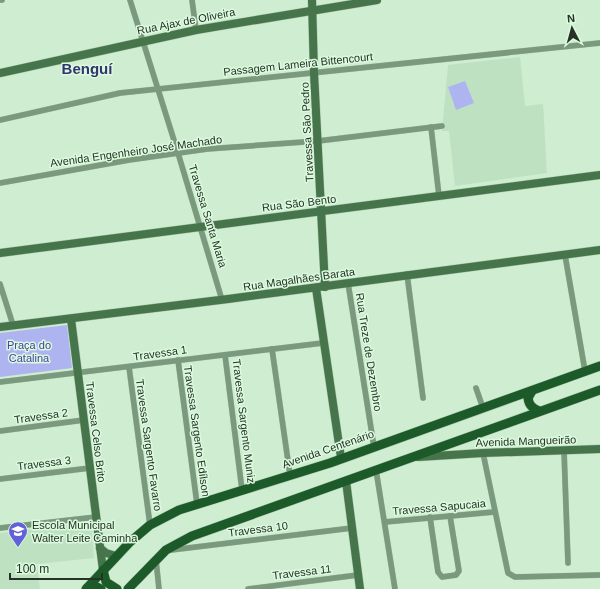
<svg xmlns="http://www.w3.org/2000/svg" width="600" height="589" viewBox="0 0 600 589" font-family="Arial,sans-serif">
  <rect width="100%" height="100%" fill="#ceedd1"/>
  <g fill="#bee2c1">
    <path d="M520 57 525 106 543 104 547 173 455 186 449 131H442L448 65Z"/>
    <path d="M72 525 76 527 91 525 94 558 37 564 40 589H0V533Z"/>
  </g>
  <g fill="#aeb4f0">
    <path d="M465 81 474 103 456 110 448 87Z"/>
    <path d="M67 325 72 368 0 377V333Z"/>
  </g>
  <g fill="none" stroke-linecap="round" stroke-linejoin="round">
    <g stroke="#acc8af" stroke-width="6">
      <g id="street">
        <path d="M0 0H2"/>
        <path d="M130 0 178 153 222 300"/>
        <path d="M192 0 196 30"/>
        <path d="M0 120 120 93 600 43"/>
        <path d="M431 127 439 196"/>
        <path d="M0 183 129 160 207 149 318 141 442 126"/>
        <path d="M565 255 585 371"/>
        <path d="M407 274 423 398"/>
        <path d="M348 283 374 447"/>
        <path d="M0 284 13 325"/>
        <path d="M272 349 290 475"/>
        <path d="M225 355 242 490"/>
        <path d="M178 360 197 504"/>
        <path d="M129 367 150 525"/>
        <path d="M0 382 323 343"/>
        <path d="M476 388 483 408"/>
        <path d="M0 431 84 420"/>
        <path d="M564 450 568 563"/>
        <path d="M483 453 508 573 515 577 600 575"/>
        <path d="M376 470 395 589"/>
        <path d="M0 479 90 468"/>
        <path d="M430 517 438 572 442 577 456 575 459 571 450 516"/>
        <path d="M385 522 494 512"/>
        <path d="M0 528 96 517"/>
        <path d="M171 550 352 528"/>
        <path d="M156 560 159 589"/>
        <path d="M248 589 358 575"/>
      </g>
    </g>
    <g stroke="#acc8af" stroke-width="9">
      <g id="secondary">
        <path d="M312 0 314 73 325 287"/>
        <path d="M0 73 196 30 377 0"/>
        <path d="M0 253 600 175"/>
        <path d="M316 288 341 458"/>
        <path d="M71 319 103 570"/>
        <path d="M0 327 228 299 600 250"/>
        <path d="M418 457 483 453 600 449"/>
        <path d="M346 481 360 589"/>
        <path d="M100 548 106 553 116 556"/>
      </g>
    </g>
    <g stroke="#acc8af" stroke-width="10">
      <g id="primary">
        <path d="M532 391 528 398C529 405 532 408 539 411"/>
        <path d="M103 570 106 582 117 589"/>
        <path d="M87 588 95 586 101 589"/>
        <path d="M86 589 130 542 150 525 179 510 330 463 600 366"/>
        <path d="M128 589 166 550 192 536 600 390"/>
      </g>
    </g>
    <use href="#street" stroke="#7a997d" stroke-width="5.5"/>
    <use href="#secondary" stroke="#46754c" stroke-width="8"/>
    <use href="#primary" stroke="#1c5b29" stroke-width="9"/>
  </g>
  <defs>
    <g id="school-pin" transform="scale(1)"><path d="M0 17L-7.5 6A9.5 9.5 0 1 1 7.5 6Z" fill="#6361da" stroke="#dbfade"/><path d="M0-5L7-2L0 1L-7-2ZM-4 1L0 2.5L4 1V4Q0 6-4 4Z" fill="#fff"/></g>
  </defs>
  <g fill-rule="evenodd">
    <use href="#school-pin" x="18" y="531"/>
  </g>
  <g text-anchor="middle" dominant-baseline="central" stroke-width="3" stroke-linejoin="round" paint-order="stroke">
    <g font-size="11" fill="#263227" stroke="#dbfade">
      <text transform="translate(186 21) rotate(-11)">Rua Ajax de Oliveira</text>
      <text transform="translate(298 64) rotate(-6)">Passagem Lameira Bittencourt</text>
      <text transform="translate(307 132) rotate(-93)">Travessa São Pedro</text>
      <text transform="translate(136 151) rotate(-8)">Avenida Engenheiro José Machado</text>
      <text transform="translate(299 203) rotate(-7)">Rua São Bento</text>
      <text transform="translate(208 216) rotate(73)">Travessa Santa Maria</text>
      <text transform="translate(299 279) rotate(-8)">Rua Magalhães Barata</text>
      <text transform="translate(369 352) rotate(81)">Rua Treze de Dezembro</text>
      <text transform="translate(160 353) rotate(-8)">Travessa 1</text>
      <text transform="translate(41 416) rotate(-8)">Travessa 2</text>
      <text transform="translate(244 421) rotate(83)">Travessa Sargento Muniz</text>
      <text transform="translate(197 431) rotate(82)">Travessa Sargento Edílson</text>
      <text transform="translate(96 432) rotate(83)">Travessa Celso Brito</text>
      <text transform="translate(526 441) rotate(-2)">Avenida Mangueirão</text>
      <text transform="translate(149 445) rotate(82)">Travessa Sargento Favarro</text>
      <text transform="translate(328 449) rotate(-19)">Avenida Centenário</text>
      <text transform="translate(44 463) rotate(-7)">Travessa 3</text>
      <text transform="translate(439 507) rotate(-5)">Travessa Sapucaia</text>
      <text transform="translate(258 529) rotate(-7)">Travessa 10</text>
      <text transform="translate(302 572) rotate(-7)">Travessa 11</text>
    </g>
    <g font-size="11" fill="#4441a1" stroke="#dbfade">
      <text x="29" y="345">Praça do<tspan x="29" dy="13">Catalina</tspan></text>
    </g>
    <g font-size="11" fill="#263227" stroke="#dbfade" text-anchor="start">
      <text x="32" y="525">Escola Municipal<tspan x="32" dy="13">Walter Leite Caminha</tspan></text>
    </g>
    <g font-size="15" font-weight="bold" fill="#33346f" stroke="#dbfade">
      <text x="87" y="68">Benguí</text>
    </g>
  </g>
  <g transform="translate(572 28) rotate(354)" stroke="#dbfade" stroke-width="3" paint-order="stroke">
  <path d="M0-3L7 15L0 10L-7 15Z" fill="#263227"/>
  <text y="-6" font-size="11" font-weight="bold" text-anchor="middle" fill="#263227">N</text>
  </g>
  <path d="M10 573v6h92v-6" fill="none" stroke="#263227" stroke-width="2"/>
  <text x="16" y="573" font-size="12" fill="#263227" stroke="#dbfade" stroke-width="3" paint-order="stroke">100 m</text>
</svg>
